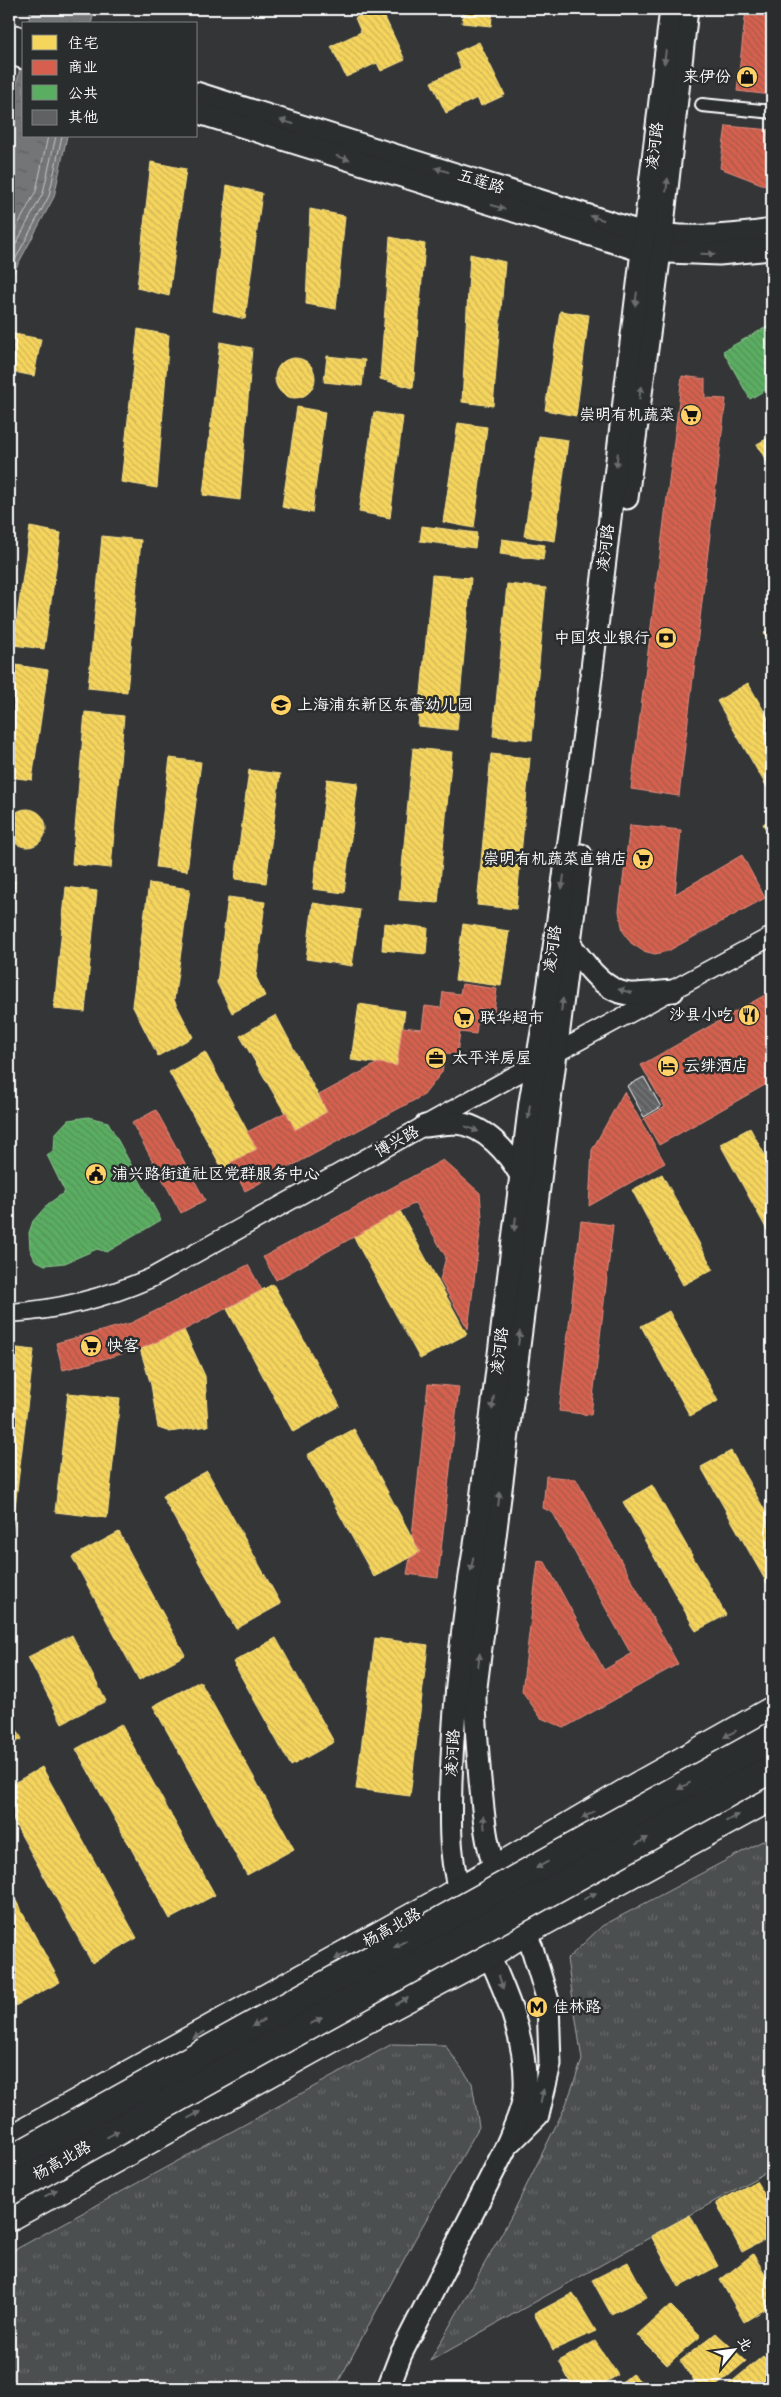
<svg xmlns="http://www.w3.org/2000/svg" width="781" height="2397" viewBox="0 0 781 2397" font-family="'Balsamiq Sans','LXGW WenKai TC',sans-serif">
  <defs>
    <pattern id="park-tufts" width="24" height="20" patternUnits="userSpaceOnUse" patternTransform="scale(1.25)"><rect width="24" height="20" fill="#4c4f50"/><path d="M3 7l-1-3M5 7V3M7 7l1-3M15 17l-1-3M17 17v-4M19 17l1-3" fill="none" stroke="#67696a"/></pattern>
    <pattern id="water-ripples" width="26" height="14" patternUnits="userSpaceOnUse" patternTransform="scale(1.25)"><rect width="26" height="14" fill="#737576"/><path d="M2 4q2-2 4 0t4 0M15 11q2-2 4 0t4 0" fill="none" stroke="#606061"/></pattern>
    <pattern id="homes-back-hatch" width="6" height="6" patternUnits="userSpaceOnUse" patternTransform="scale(1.25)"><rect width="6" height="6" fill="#f6d55c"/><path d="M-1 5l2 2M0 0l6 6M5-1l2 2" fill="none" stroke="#ccb358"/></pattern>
    <pattern id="shops-back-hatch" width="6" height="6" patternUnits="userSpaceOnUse" patternTransform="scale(1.25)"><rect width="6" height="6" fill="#d6604d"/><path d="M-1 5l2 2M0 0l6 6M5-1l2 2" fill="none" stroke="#a6594d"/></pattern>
    <pattern id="public-back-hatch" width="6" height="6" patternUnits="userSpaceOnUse" patternTransform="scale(1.25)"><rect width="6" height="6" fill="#5aae61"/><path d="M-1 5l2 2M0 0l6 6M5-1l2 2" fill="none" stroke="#56915b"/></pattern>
    <pattern id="building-back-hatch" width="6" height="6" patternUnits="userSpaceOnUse" patternTransform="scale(1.25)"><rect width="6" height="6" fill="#5f6162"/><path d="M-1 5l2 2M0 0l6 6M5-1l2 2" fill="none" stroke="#77797a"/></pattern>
  </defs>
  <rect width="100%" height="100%" fill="#333536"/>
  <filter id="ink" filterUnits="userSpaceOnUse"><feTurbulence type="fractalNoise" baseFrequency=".02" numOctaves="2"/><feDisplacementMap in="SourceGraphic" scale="10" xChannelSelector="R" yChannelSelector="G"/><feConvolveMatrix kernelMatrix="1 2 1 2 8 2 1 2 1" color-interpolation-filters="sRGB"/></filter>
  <g filter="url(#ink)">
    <g fill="url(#park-tufts)" stroke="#a6a7a8">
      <path d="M772 1836V2169L430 2361 513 2213 565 2107 582 2060 567 1959 602 1926Z"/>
      <path d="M392 2044 445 2045 472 2083 479 2127 415 2239 335 2388H9V2253Z"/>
    </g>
    <g fill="url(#water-ripples)" stroke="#abacad">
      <path d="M31 9H95L91 24H28Z"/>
      <path d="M24 47V136H67L54 197 9 281V124Z"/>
    </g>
    <g fill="url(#homes-back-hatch)" stroke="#f9e28d">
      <path d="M374 9H381L405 60 381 71 377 63 346 77 331 46 361 32 355 18Z"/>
      <path d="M464 9H493L491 26 462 23Z"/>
      <path d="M479 42 505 95 481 106 477 98 446 113 431 82 461 68 455 53Z"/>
      <path d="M151 162 186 169 169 296 137 288Z"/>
      <path d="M227 185 262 193 245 319 213 311Z"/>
      <path d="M310 209 345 216 336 309 306 304Z"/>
      <path d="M390 237 425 244 413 388 380 379Z"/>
      <path d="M470 254 505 262 493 406 462 402Z"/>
      <path d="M560 311 589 315 576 416 545 410Z"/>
      <path d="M138 329 169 335 157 488 121 482Z"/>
      <path d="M9 333 41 339 34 376 9 371Z"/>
      <path d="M220 342 252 348 240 500 203 495Z"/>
      <path d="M327 356 365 360 362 386 324 382Z"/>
      <circle cx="295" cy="378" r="20"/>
      <path d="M297 407 325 412 312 513 282 507Z"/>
      <path d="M374 412 403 417 390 518 359 512Z"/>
      <path d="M458 423 487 427 474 528 443 522Z"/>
      <path d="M539 436 568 440 555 541 524 536Z"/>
      <path d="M772 436V472L757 444Z"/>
      <path d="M422 526 477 533 475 548 420 541Z"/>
      <path d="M30 527 61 533 44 649 13 645Z"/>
      <path d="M102 536 141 540 127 692 88 688Z"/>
      <path d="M502 539 545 545 543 560 500 554Z"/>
      <path d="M432 575 471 578 457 730 418 726Z"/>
      <path d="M507 584 546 588 532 740 493 736Z"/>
      <path d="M772 628V647L764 633Z"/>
      <path d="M16 665 48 670 32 780 9 777V718Z"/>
      <path d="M748 683 772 725 771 794 717 701Z"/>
      <path d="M85 712 124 716 111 868 72 864Z"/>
      <path d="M413 748 452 752 438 903 399 900Z"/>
      <path d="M491 754 530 758 516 909 477 905Z"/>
      <path d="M170 758 201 762 187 871 156 867Z"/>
      <path d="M249 770 280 774 266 883 235 879Z"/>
      <path d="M327 779 358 783 344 893 313 889Z"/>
      <circle cx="27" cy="828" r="19"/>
      <path d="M772 819V840L763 824Z"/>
      <path d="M9 881H15L9 944Z"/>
      <path d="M149 883 190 889 174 1000 193 1037 158 1056 132 1005Z"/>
      <path d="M66 887 97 891 85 1012 54 1009Z"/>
      <path d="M228 897 265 902 256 977 265 996 232 1013 217 983Z"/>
      <path d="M313 903 360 910 352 966 306 959Z"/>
      <path d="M384 923 428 928 426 954 382 950Z"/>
      <path d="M463 924 509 931 501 986 455 980Z"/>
      <path d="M359 1004 405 1011 397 1066 351 1060Z"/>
      <path d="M276 1015 327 1112 295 1130 240 1036Z"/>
      <path d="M205 1052 257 1149 230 1163 223 1170 169 1072Z"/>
      <path d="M750 1128 772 1168V1239L720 1144Z"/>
      <path d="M662 1174 713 1269 683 1285 632 1190Z"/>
      <path d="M400 1211 467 1334 420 1359 353 1236Z"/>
      <path d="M273 1284 340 1406 293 1432 227 1309Z"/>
      <path d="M669 1311 718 1401 690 1416 641 1326Z"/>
      <path d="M184 1330 205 1376 208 1426 170 1432 158 1428 151 1385 140 1349Z"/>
      <path d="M9 1347 34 1350 11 1540H9Z"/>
      <path d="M68 1393 120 1398 107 1518 55 1512Z"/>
      <path d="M354 1429 420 1552 374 1577 307 1455Z"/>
      <path d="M731 1451 772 1523V1592L701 1467Z"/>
      <path d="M207 1471 281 1604 236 1629 162 1496Z"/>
      <path d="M652 1485 726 1615 696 1631 623 1502Z"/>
      <path d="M119 1532 185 1655 139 1680 72 1557Z"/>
      <path d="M72 1635 106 1701 62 1723 28 1657Z"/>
      <path d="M276 1638 334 1742 291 1766 233 1662Z"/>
      <path d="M375 1638 428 1645 410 1796 356 1789Z"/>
      <path d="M200 1681 294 1849 247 1875 153 1706Z"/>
      <path d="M9 1715 22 1739 9 1746Z"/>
      <path d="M121 1724 215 1895 170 1919 76 1749Z"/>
      <path d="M42 1767 137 1938 92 1963 9 1813V1786Z"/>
      <path d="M9 1888 60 1982 15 2006 9 1994Z"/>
      <path d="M756 2181 772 2207V2236L742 2252 716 2203Z"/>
      <path d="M690 2215 718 2266 679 2287 651 2236Z"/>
      <path d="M753 2254 772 2285V2305L744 2322 720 2280Z"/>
      <path d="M628 2262 647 2297 611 2314 592 2280Z"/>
      <path d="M573 2293 596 2331 553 2350 534 2314Z"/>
      <path d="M670 2305 701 2336 667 2365 637 2335Z"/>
      <path d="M716 2333 746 2361 714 2388H699L680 2361Z"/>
      <path d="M595 2341 618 2375 596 2388H573L559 2361Z"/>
      <path d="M763 2356 772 2365V2388H724Z"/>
      <path d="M632 2374 649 2388H614Z"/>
    </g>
    <g fill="url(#shops-back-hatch)" stroke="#e29082">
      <path d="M746 9H772V95L737 91Z"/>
      <path d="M726 126 772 130V188L720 168Z"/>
      <path d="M682 376 705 379V398L726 399 679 796 631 789Z"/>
      <path d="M630 825 681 830 675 894 742 855 765 898 668 951 655 954 643 951 631 943 623 931 619 911Z"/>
      <path d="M462 984 497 989 494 1011 479 1009 476 1034 460 1032 457 1054 445 1053 442 1072 424 1095 245 1191 230 1163 257 1149 247 1132 286 1112 295 1130 327 1112 319 1095 378 1063 397 1066 402 1027 422 1029 425 1006 441 1008 443 992 460 994Z"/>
      <path d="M772 991V1081L659 1145 644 1119 665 1107 641 1065Z"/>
      <path d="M624 1092 665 1163 589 1206 592 1150Z"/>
      <path d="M156 1110 205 1200 181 1213 132 1123Z"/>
      <path d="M443 1160 480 1193 482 1217 468 1329 440 1280 446 1257 415 1203 276 1280 263 1257Z"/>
      <path d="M581 1221 613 1225 591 1415 559 1411Z"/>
      <path d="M248 1265 262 1290 184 1330 140 1349 63 1370 56 1343 131 1323Z"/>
      <path d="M428 1384 459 1387 438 1578 407 1574 410 1558 420 1552 412 1536Z"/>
      <path d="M546 1476 576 1479 678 1664 564 1728 541 1718 522 1691 538 1561 545 1562 604 1670 631 1654 553 1513 543 1508Z"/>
    </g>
    <g fill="url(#public-back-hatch)" stroke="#8cc690">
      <path d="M772 324V386L750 399 723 351Z"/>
      <path d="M88 1117 108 1122 161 1220 107 1252 97 1249 65 1263 45 1265 35 1260 30 1249 29 1233 33 1221 48 1204 65 1192 47 1155 54 1150 55 1134 68 1120Z"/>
    </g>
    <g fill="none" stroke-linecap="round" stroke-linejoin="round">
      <g stroke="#c7c8c8" stroke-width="1">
        <path d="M9 242 36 191 48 136"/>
        <path d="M9 257 43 193 56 136"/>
        <path d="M9 271 49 196 62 136"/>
      </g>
    </g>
    <path fill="url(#building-back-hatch)" stroke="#fff" d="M644 1077 661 1107 644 1117 627 1086Z"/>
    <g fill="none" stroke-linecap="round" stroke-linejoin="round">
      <g stroke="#fff" stroke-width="16">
        <path id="pedestrian" d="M702 105 772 112"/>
      </g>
      <g stroke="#fff" stroke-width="21">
        <path id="minor" d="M9 1313C59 1310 105 1298 151 1278L510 1078 772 936"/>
      </g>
      <g stroke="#fff" stroke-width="25">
        <g id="tertiary">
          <path d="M9 34 24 39"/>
          <path d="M9 53 24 58"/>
          <path d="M196 93 634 230C679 240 727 237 772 230"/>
          <path d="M196 112 643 251 719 254 772 249"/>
          <path d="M627 498 660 252 687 9"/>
          <path d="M569 943C583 961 604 993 630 994 644 994 659 992 673 991"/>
          <path d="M425 1126C435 1125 446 1123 456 1123 484 1125 509 1153 521 1176"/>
          <path d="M501 1883C485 1850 484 1816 480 1780 478 1752 475 1724 475 1695L581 855"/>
          <path d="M465 1905C448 1867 450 1822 451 1781 454 1698 463 1614 477 1532L530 1102 543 1026 585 727 671 9"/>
          <path d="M512 2141 538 2115 550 2064 548 2001 532 1948 518 1919"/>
          <path d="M388 2388 401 2354 505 2149C513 2130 524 2108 525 2087 527 2038 503 1985 483 1942"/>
        </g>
      </g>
      <g stroke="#fff" stroke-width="31">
        <g id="primary">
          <path d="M9 2141 444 1900 631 1790 772 1711"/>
          <path d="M9 2217 359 2023 489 1954 524 1932 772 1796"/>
        </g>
      </g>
      <use href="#pedestrian" stroke="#2a2d2e" stroke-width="12"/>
      <use href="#minor" stroke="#2a2d2e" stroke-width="18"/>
      <use href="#tertiary" stroke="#2a2d2e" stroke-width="21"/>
      <use href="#primary" stroke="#2a2d2e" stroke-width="28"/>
      <g stroke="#fff" stroke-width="31" stroke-linecap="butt">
        <g id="trunk-bridge">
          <path d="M9 2161 772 1737"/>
          <path d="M9 2191 772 1768"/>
        </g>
      </g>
      <use href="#trunk-bridge" stroke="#2a2d2e" stroke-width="28"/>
    </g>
    <defs><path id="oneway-solid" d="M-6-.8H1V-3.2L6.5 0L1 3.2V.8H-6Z" transform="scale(1.25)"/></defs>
    <g fill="#6a6c6d">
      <use href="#oneway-solid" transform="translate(665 57) rotate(97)"/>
      <use href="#oneway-solid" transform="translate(287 122) rotate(-163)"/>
      <use href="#oneway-solid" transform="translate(343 158) rotate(17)"/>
      <use href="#oneway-solid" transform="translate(442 170) rotate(-163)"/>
      <use href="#oneway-solid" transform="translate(667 185) rotate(-83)"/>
      <use href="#oneway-solid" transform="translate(498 207) rotate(18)"/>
      <use href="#oneway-solid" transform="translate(597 218) rotate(-162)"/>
      <use href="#oneway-solid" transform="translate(708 254) rotate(1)"/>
      <use href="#oneway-solid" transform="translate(636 299) rotate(97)"/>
      <use href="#oneway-solid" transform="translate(640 393) rotate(-83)"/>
      <use href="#oneway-solid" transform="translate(617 460) rotate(97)"/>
      <use href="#oneway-solid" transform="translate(563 882) rotate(98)"/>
      <use href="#oneway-solid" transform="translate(625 991) rotate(-165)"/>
      <use href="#oneway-solid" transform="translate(562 1005) rotate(-83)"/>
      <use href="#oneway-solid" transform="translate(529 1112) rotate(97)"/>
      <use href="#oneway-solid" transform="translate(472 1129) rotate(22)"/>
      <use href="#oneway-solid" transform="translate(515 1224) rotate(97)"/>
      <use href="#oneway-solid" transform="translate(519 1338) rotate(-83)"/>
      <use href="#oneway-solid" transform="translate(493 1403) rotate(97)"/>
      <use href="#oneway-solid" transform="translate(499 1499) rotate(-83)"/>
      <use href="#oneway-solid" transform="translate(472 1564) rotate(100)"/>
      <use href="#oneway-solid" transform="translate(479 1660) rotate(-83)"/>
      <use href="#oneway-solid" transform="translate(730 1734) rotate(151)"/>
      <use href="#oneway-solid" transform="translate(684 1786) rotate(151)"/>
      <use href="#oneway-solid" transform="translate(588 1815) rotate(150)"/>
      <use href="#oneway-solid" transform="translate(732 1818) rotate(-29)"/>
      <use href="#oneway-solid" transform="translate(484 1822) rotate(-95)"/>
      <use href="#oneway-solid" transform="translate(642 1841) rotate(-29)"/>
      <use href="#oneway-solid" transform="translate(542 1865) rotate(151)"/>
      <use href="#oneway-solid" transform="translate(590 1896) rotate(-28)"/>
      <use href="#oneway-solid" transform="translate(400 1944) rotate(151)"/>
      <use href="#oneway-solid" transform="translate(341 1956) rotate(151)"/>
      <use href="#oneway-solid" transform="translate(501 1982) rotate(72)"/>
      <use href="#oneway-solid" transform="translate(402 2001) rotate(-28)"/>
      <use href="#oneway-solid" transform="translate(316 2021) rotate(-29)"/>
      <use href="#oneway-solid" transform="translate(258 2023) rotate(151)"/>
      <use href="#oneway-solid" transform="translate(199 2035) rotate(151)"/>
      <use href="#oneway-solid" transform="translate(542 2096) rotate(-77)"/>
      <use href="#oneway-solid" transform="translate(194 2115) rotate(-29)"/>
      <use href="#oneway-solid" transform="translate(113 2134) rotate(-29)"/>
      <use href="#oneway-solid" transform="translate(51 2193) rotate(-29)"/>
    </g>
  </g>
  <defs>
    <g id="shop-disc" transform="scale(1.125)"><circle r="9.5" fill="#ffd166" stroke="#2a2d2e"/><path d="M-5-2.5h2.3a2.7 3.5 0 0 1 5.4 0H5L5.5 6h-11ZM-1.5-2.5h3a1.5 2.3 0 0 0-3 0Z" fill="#111"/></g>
    <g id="supermarket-disc" transform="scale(1.125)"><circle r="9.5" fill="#ffd166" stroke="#2a2d2e"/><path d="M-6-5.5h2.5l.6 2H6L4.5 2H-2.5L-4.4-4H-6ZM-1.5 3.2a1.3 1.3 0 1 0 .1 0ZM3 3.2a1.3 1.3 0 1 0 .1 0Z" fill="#111"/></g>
    <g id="bank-disc" transform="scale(1.125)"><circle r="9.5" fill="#ffd166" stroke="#2a2d2e"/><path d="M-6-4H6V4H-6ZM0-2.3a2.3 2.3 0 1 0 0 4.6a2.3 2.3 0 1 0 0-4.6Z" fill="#111"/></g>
    <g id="school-disc" transform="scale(1.125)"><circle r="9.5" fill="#ffd166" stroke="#2a2d2e"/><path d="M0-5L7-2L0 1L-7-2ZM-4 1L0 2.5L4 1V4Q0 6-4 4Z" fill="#111"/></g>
    <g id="restaurant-disc" transform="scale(1.125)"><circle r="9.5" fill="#ffd166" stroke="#2a2d2e"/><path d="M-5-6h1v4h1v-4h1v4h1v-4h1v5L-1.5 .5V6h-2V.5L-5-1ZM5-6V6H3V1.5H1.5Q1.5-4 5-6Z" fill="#111"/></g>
    <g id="office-disc" transform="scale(1.125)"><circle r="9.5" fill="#ffd166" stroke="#2a2d2e"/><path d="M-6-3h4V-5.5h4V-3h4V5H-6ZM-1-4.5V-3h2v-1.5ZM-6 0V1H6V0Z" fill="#111"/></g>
    <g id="hotel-disc" transform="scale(1.125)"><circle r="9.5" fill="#ffd166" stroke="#2a2d2e"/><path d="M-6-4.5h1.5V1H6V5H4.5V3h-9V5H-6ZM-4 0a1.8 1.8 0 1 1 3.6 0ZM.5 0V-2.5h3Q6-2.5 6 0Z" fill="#111"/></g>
    <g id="civic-disc" transform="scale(1.125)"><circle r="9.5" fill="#ffd166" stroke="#2a2d2e"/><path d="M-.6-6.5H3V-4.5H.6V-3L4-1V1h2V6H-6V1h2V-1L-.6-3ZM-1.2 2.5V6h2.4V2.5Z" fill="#111"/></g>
    <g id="metro-disc" transform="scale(1.125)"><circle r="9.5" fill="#ffd166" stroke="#2a2d2e"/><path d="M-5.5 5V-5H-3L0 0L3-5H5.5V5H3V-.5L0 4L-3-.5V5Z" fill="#111"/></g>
  </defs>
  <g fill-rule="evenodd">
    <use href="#shop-disc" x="747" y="77"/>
    <use href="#supermarket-disc" x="691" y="415"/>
    <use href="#bank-disc" x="666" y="638"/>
    <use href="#school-disc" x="281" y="705"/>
    <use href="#supermarket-disc" x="643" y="859"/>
    <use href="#restaurant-disc" x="749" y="1015"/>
    <use href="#supermarket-disc" x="464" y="1018"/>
    <use href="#office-disc" x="436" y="1058"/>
    <use href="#hotel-disc" x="668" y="1066"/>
    <use href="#civic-disc" x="96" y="1174"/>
    <use href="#supermarket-disc" x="91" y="1346"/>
    <use href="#metro-disc" x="537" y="2007"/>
  </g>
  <g text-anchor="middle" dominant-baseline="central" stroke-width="5" stroke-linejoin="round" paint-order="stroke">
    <g font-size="16" fill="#fff" stroke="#2a2d2e" text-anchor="start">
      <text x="731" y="77" text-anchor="end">来伊份</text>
      <text x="675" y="415" text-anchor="end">崇明有机蔬菜</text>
      <text x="650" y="638" text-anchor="end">中国农业银行</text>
      <text x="297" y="705">上海浦东新区东蕾幼儿园</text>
      <text x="627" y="859" text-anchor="end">崇明有机蔬菜直销店</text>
      <text x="733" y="1015" text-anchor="end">沙县小吃</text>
      <text x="480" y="1018">联华超市</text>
      <text x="452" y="1058">太平洋房屋</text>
      <text x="684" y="1066">云绯酒店</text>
      <text x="112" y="1174">浦兴路街道社区党群服务中心</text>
      <text x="107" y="1346">快客</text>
      <text x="553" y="2007">佳林路</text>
    </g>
    <g font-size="16" fill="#fff" stroke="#2a2d2e">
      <text transform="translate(655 146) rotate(-83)">凌河路</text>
      <text transform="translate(481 182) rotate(17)">五莲路</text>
      <text transform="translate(606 548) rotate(-83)">凌河路</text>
      <text transform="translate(553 949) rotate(-82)">凌河路</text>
      <text transform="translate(397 1142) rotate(-29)">博兴路</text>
      <text transform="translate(500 1351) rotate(-83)">凌河路</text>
      <text transform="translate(453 1753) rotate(-87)">凌河路</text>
      <text transform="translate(392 1928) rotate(-29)">杨高北路</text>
      <text transform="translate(62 2161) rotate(-29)">杨高北路</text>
    </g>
  </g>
  <rect width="781" height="2397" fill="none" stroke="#2a2d2e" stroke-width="30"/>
  <rect x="15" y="15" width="751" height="2367" fill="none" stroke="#fff" stroke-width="2" filter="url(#ink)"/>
  <rect x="22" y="22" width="175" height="115" fill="#2a2d2e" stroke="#7f8182"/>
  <rect x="32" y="35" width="25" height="15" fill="#f6d55c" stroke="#7f8182"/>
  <text x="68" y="48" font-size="15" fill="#ffffff">住宅</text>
  <rect x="32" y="60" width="25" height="15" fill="#d6604d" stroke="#7f8182"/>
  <text x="68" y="72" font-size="15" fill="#ffffff">商业</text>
  <rect x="32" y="85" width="25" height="15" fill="#5aae61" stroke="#7f8182"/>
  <text x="68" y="98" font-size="15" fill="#ffffff">公共</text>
  <rect x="32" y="110" width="25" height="15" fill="#5f6162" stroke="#7f8182"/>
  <text x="68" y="122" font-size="15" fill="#ffffff">其他</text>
  <g transform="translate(734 2350) rotate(61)" stroke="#2a2d2e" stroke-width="4" paint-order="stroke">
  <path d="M0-4L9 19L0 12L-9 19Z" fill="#ffffff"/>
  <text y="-8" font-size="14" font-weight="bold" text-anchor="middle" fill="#ffffff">北</text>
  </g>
</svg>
